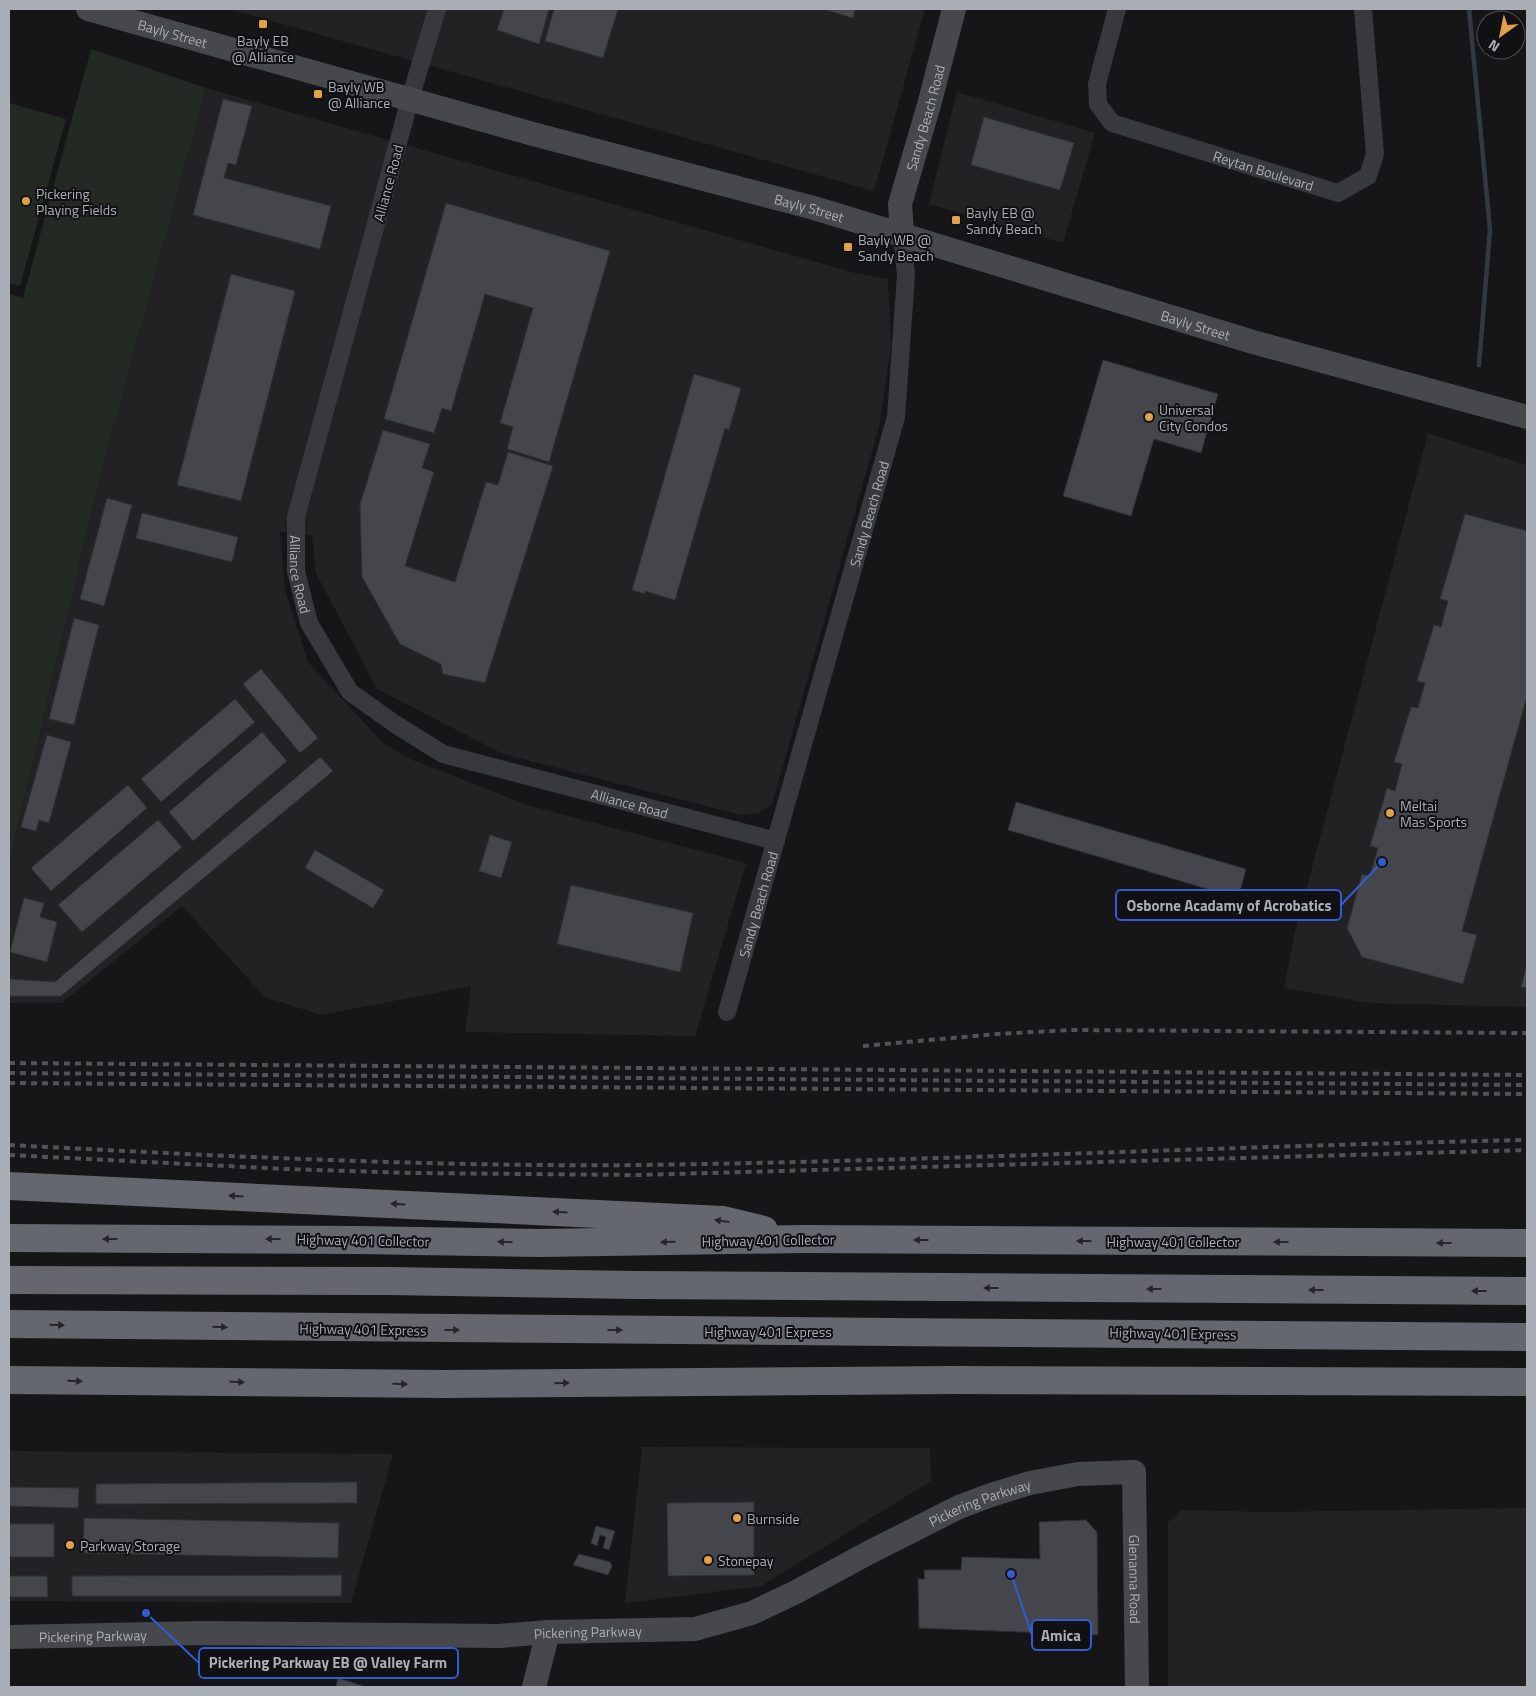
<svg xmlns="http://www.w3.org/2000/svg" width="1536" height="1696" viewBox="0 0 1536 1696" font-family="'Titillium Web',sans-serif">
  <rect width="100%" height="100%" fill="#161618"/>
  <g fill="#222225">
    <path d="M229 9H925L874 191Z"/>
    <path d="M206 88 855 273 888 279 891 347 879 427 772 804 758 813 741 815 503 754 377 689 316 573 312 535 280 532 285 590 308 662 382 742 410 759 527 805 746 863 695 1036 465 1032 471 986 321 1015 265 997 182 906 62 1003H9V863L99 481Z"/>
    <path d="M957 92 1095 133 1063 243 929 204Z"/>
    <path d="M1428 433 1527 465V1007L1369 1003 1284 988 1295 932Z"/>
    <path d="M642 1447 930 1448 931 1481 761 1586 625 1603Z"/>
    <path d="M9 1451 393 1454 351 1603 9 1601Z"/>
    <path d="M1527 1508V1687H1168V1522L1182 1510 1271 1512Z"/>
  </g>
  <g fill="#232a23">
    <path d="M91 49 206 88 99 481 9 863V294L23 298Z"/>
    <path d="M9 103 66 119 20 286 9 283Z"/>
  </g>
  <g fill="none" stroke-linecap="round" stroke-linejoin="round">
    <path stroke="#303a40" stroke-width="4.5" d="M1469 9 1490 230 1479 365"/>
  </g>
  <g fill="#45464b" stroke="#303134">
    <path d="M504 9H549L539 44 497 30Z"/>
    <path d="M554 9H618L603 58 545 41Z"/>
    <path d="M823 9H855L853 18Z"/>
    <path d="M223 99 252 106 236 165 228 163 224 178 331 206 320 249 193 215Z"/>
    <path d="M984 117 1074 143 1060 190 971 165Z"/>
    <path d="M446 203 610 251 549 462 507 449 513 427 500 423 533 308 485 294 451 411 442 408 434 433 384 419Z"/>
    <path d="M231 274 295 291 241 501 177 485Z"/>
    <path d="M1103 360 1218 394 1201 453 1154 439 1131 516 1063 496Z"/>
    <path d="M694 374 741 388 729 430 725 428 675 600 645 591V594L632 590Z"/>
    <path d="M383 430 430 444 422 468 434 472 405 566 455 582 486 482 498 485 508 452 553 466 485 683 443 674 441 664 400 644 362 577 360 504Z"/>
    <path d="M107 498 132 505 104 606 80 599Z"/>
    <path d="M142 513 238 537 232 562 136 538Z"/>
    <path d="M1465 514 1527 531V696L1462 931 1477 935 1463 984 1362 957 1347 928 1362 874 1370 876 1378 848 1370 846 1387 788 1395 791 1402 764 1394 762 1411 707 1418 708 1425 683 1417 681 1434 625 1441 627 1448 601 1440 599Z"/>
    <path d="M74 618 99 625 74 725 49 719Z"/>
    <path d="M261 669 318 738 300 753 243 684Z"/>
    <path d="M235 699 255 722 161 802 141 779Z"/>
    <path d="M262 732 287 761 193 841 169 812Z"/>
    <path d="M47 735 71 742 49 823 39 820 36 831 21 827Z"/>
    <path d="M320 757 333 771 61 996H9V979L55 982Z"/>
    <path d="M128 785 147 808 51 891 31 868Z"/>
    <path d="M1016 802 1246 869 1238 898 1008 830Z"/>
    <path d="M158 820 182 847 82 932 58 905Z"/>
    <path d="M490 835 512 842 501 878 479 871Z"/>
    <path d="M315 850 384 890 373 908 305 868Z"/>
    <path d="M571 885 693 913 680 972 557 944Z"/>
    <path d="M24 898 44 903 40 917 57 922 47 962 10 952Z"/>
    <path d="M1527 964V988L1521 987Z"/>
    <path d="M357 1482V1503L96 1504V1484Z"/>
    <path d="M9 1487 79 1488 78 1508 9 1506Z"/>
    <path d="M754 1502V1575L668 1576 667 1503Z"/>
    <path d="M84 1518 339 1523 338 1558 83 1553Z"/>
    <path d="M1086 1520 1097 1532 1098 1635 919 1628 918 1579H925L924 1570H961L962 1557 1040 1559 1039 1522Z"/>
    <rect x="9" y="1524" width="45" height="33"/>
    <path d="M596 1526 615 1531 609 1550 603 1548 606 1537 600 1535 597 1546 591 1543Z"/>
    <path d="M579 1554 610 1562 612 1566 608 1575 573 1565Z"/>
    <path d="M342 1575 341 1596H72V1576Z"/>
    <path d="M9 1576H47L48 1597H9Z"/>
    <path d="M338 1678 363 1686V1687H336Z"/>
  </g>
  <g fill="none" stroke-linecap="round" stroke-linejoin="round">
    <g stroke="#38393d" stroke-width="18">
      <path id="s1" d="M437 9 410 99 296 517V571L309 623 350 692 395 724 443 754 776 841"/>
      <path id="s2" d="M1117 9 1097 84 1098 104 1112 123 1338 193 1368 176 1375 154 1363 9"/>
      <path id="s3" d="M727 1012 896 417 906 275 902 234"/>
    </g>
    <g stroke="#46484c" stroke-width="24">
      <path id="s4" d="M88 9 533 134 814 208 1253 342 1527 417"/>
      <path id="s5" d="M902 234 900 204 929 105 954 9"/>
      <path id="s6" d="M9 1637 202 1633 499 1636 548 1632 695 1629 752 1613 796 1592 870 1552 959 1507 991 1495 1030 1483 1078 1474 1134 1472 1137 1687"/>
      <path d="M534 1687 548 1632"/>
    </g>
    <g stroke="#64676d" stroke-width="28">
      <path d="M9 1186 723 1220 764 1230"/>
      <path d="M9 1238 358 1240 540 1243 804 1239 1527 1243"/>
      <path d="M9 1280 389 1281 635 1285 1527 1291"/>
      <path d="M9 1324C515 1331 1021 1332 1527 1337"/>
      <path d="M9 1380 443 1384 953 1380 1527 1382"/>
    </g>
    <g stroke="#515357" stroke-width="4" stroke-dasharray="6 5" stroke-linecap="butt">
      <path d="M863 1046 997 1034 1071 1030 1527 1033"/>
      <path d="M9 1063 1527 1075"/>
      <path d="M9 1073 1527 1085"/>
      <path d="M9 1083 1527 1094"/>
      <path d="M9 1145C220 1156 431 1167 642 1165 937 1161 1232 1146 1527 1140"/>
      <path d="M9 1155 286 1169 413 1173 638 1175 1527 1150"/>
    </g>
  </g>
  <defs><path id="oneway-solid" d="M-6-.8H1V-3.2L6.5 0L1 3.2V.8H-6Z" transform="scale(1.25)"/></defs>
  <g fill="#26262a">
    <use href="#oneway-solid" transform="translate(236 1196) rotate(-177)"/>
    <use href="#oneway-solid" transform="translate(398 1204) rotate(-177)"/>
    <use href="#oneway-solid" transform="translate(560 1212) rotate(-177)"/>
    <use href="#oneway-solid" transform="translate(722 1221) rotate(-172)"/>
    <use href="#oneway-solid" transform="translate(110 1239) rotate(-180)"/>
    <use href="#oneway-solid" transform="translate(273 1239) rotate(-180)"/>
    <use href="#oneway-solid" transform="translate(921 1240) rotate(-180)"/>
    <use href="#oneway-solid" transform="translate(1084 1241) rotate(-180)"/>
    <use href="#oneway-solid" transform="translate(505 1242) rotate(-179)"/>
    <use href="#oneway-solid" transform="translate(668 1242) rotate(179)"/>
    <use href="#oneway-solid" transform="translate(1281 1242) rotate(-180)"/>
    <use href="#oneway-solid" transform="translate(1444 1243) rotate(-180)"/>
    <use href="#oneway-solid" transform="translate(991 1288) rotate(-180)"/>
    <use href="#oneway-solid" transform="translate(1154 1289) rotate(-180)"/>
    <use href="#oneway-solid" transform="translate(1316 1290) rotate(-180)"/>
    <use href="#oneway-solid" transform="translate(1479 1291) rotate(-180)"/>
    <use href="#oneway-solid" transform="translate(57 1325) rotate(1)"/>
    <use href="#oneway-solid" transform="translate(220 1327) rotate(1)"/>
    <use href="#oneway-solid" transform="translate(452 1330)"/>
    <use href="#oneway-solid" transform="translate(615 1330)"/>
    <use href="#oneway-solid" transform="translate(75 1381) rotate(1)"/>
    <use href="#oneway-solid" transform="translate(237 1382) rotate(1)"/>
    <use href="#oneway-solid" transform="translate(562 1383) rotate(-1)"/>
    <use href="#oneway-solid" transform="translate(400 1384) rotate(1)"/>
  </g>
  <g fill="#e1a245" stroke="#111113" stroke-width="2">
    <rect x="258" y="19" width="10" height="10" rx="2.5"/>
    <rect x="313" y="89" width="10" height="10" rx="2.5"/>
    <circle cx="26" cy="201" r="5"/>
    <rect x="951" y="215" width="10" height="10" rx="2.5"/>
    <rect x="843" y="242" width="10" height="10" rx="2.5"/>
    <circle cx="1149" cy="417" r="5"/>
    <circle cx="1390" cy="813" r="5"/>
    <circle cx="737" cy="1518" r="5"/>
    <circle cx="70" cy="1545" r="5"/>
    <circle cx="708" cy="1560" r="5"/>
  </g>
  <g text-anchor="middle" dominant-baseline="central" stroke-width="4" stroke-linejoin="round" paint-order="stroke">
    <g font-size="14" fill="#a9aeb7" stroke="#111113">
      <text stroke="none"><textPath href="#s4" startOffset="88">Bayly Street</textPath></text>
      <text stroke="none"><textPath href="#s5" startOffset="120">Sandy Beach Road</textPath></text>
      <text stroke="none"><textPath href="#s2" startOffset="280">Reytan Boulevard</textPath></text>
      <text transform="translate(388 183) rotate(-75)">Alliance Road</text>
      <text stroke="none"><textPath href="#s4" startOffset="748">Bayly Street</textPath></text>
      <text stroke="none"><textPath href="#s4" startOffset="1152">Bayly Street</textPath></text>
      <text stroke="none"><textPath href="#s3" startOffset="518">Sandy Beach Road</textPath></text>
      <text stroke="none"><textPath href="#s1" startOffset="585">Alliance Road</textPath></text>
      <text stroke="none"><textPath href="#s1" startOffset="1020">Alliance Road</textPath></text>
      <text stroke="none"><textPath href="#s3" startOffset="112">Sandy Beach Road</textPath></text>
      <text transform="translate(363 1240) rotate(1)">Highway 401 Collector</text>
      <text transform="translate(768 1240) rotate(-1)">Highway 401 Collector</text>
      <text x="1173" y="1241">Highway 401 Collector</text>
      <text transform="translate(363 1329) rotate(1)">Highway 401 Express</text>
      <text x="768" y="1331">Highway 401 Express</text>
      <text transform="translate(1173 1333) rotate(1)">Highway 401 Express</text>
      <text stroke="none"><textPath href="#s6" startOffset="999">Pickering Parkway</textPath></text>
      <text stroke="none"><textPath href="#s6" startOffset="1265">Glenanna Road</textPath></text>
      <text stroke="none"><textPath href="#s6" startOffset="579">Pickering Parkway</textPath></text>
      <text stroke="none"><textPath href="#s6" startOffset="84">Pickering Parkway</textPath></text>
    </g>
    <g font-size="14" fill="#a9aeb7" stroke="#111113" text-anchor="start">
      <text x="263" y="40" text-anchor="middle">Bayly EB<tspan x="263" dy="16">@ Alliance</tspan></text>
      <text x="328" y="86">Bayly WB<tspan x="328" dy="16">@ Alliance</tspan></text>
      <text x="36" y="193">Pickering<tspan x="36" dy="16">Playing Fields</tspan></text>
      <text x="966" y="212">Bayly EB @<tspan x="966" dy="16">Sandy Beach</tspan></text>
      <text x="858" y="239">Bayly WB @<tspan x="858" dy="16">Sandy Beach</tspan></text>
      <text x="1159" y="409">Universal<tspan x="1159" dy="16">City Condos</tspan></text>
      <text x="1400" y="805">Meltai<tspan x="1400" dy="16">Mas Sports</tspan></text>
      <text x="747" y="1518">Burnside</text>
      <text x="80" y="1545">Parkway Storage</text>
      <text x="718" y="1560">Stonepay</text>
    </g>
  </g>
  <path fill="none" stroke="#325cd3" stroke-width="2" d="M1382 862L1341 905M1011 1574L1032 1635M146 1613L199 1663"/>
  <g fill="#325cd3" stroke="#111113" stroke-width="2">
    <circle cx="1382" cy="862" r="5"/>
    <circle cx="1011" cy="1574" r="5"/>
    <circle cx="146" cy="1613" r="5"/>
  </g>
  <g fill="#111113" stroke="#325cd3" stroke-width="2">
    <rect x="1116" y="890" width="225" height="30" rx="5"/>
    <rect x="1032" y="1620" width="59" height="30" rx="5"/>
    <rect x="199" y="1648" width="259" height="30" rx="5"/>
  </g>
  <g font-size="15" text-anchor="middle" font-weight="bold" fill="#a9aeb7">
    <text x="1229" y="911">Osborne Acadamy of Acrobatics</text>
    <text x="1061" y="1641">Amica</text>
    <text x="328" y="1668">Pickering Parkway EB @ Valley Farm</text>
  </g>
  <rect width="1536" height="1696" fill="none" stroke="#a9aeb7" stroke-width="20"/>
  <g transform="translate(1501 35) rotate(213)"><circle r="24" fill="#111113" stroke="#4e5055"/>
  <path d="M0-4L9 19L0 12L-9 19Z" fill="#e1a245"/>
  <text y="-8" font-size="14" font-weight="bold" text-anchor="middle" fill="#a9aeb7">N</text>
  </g>
</svg>
